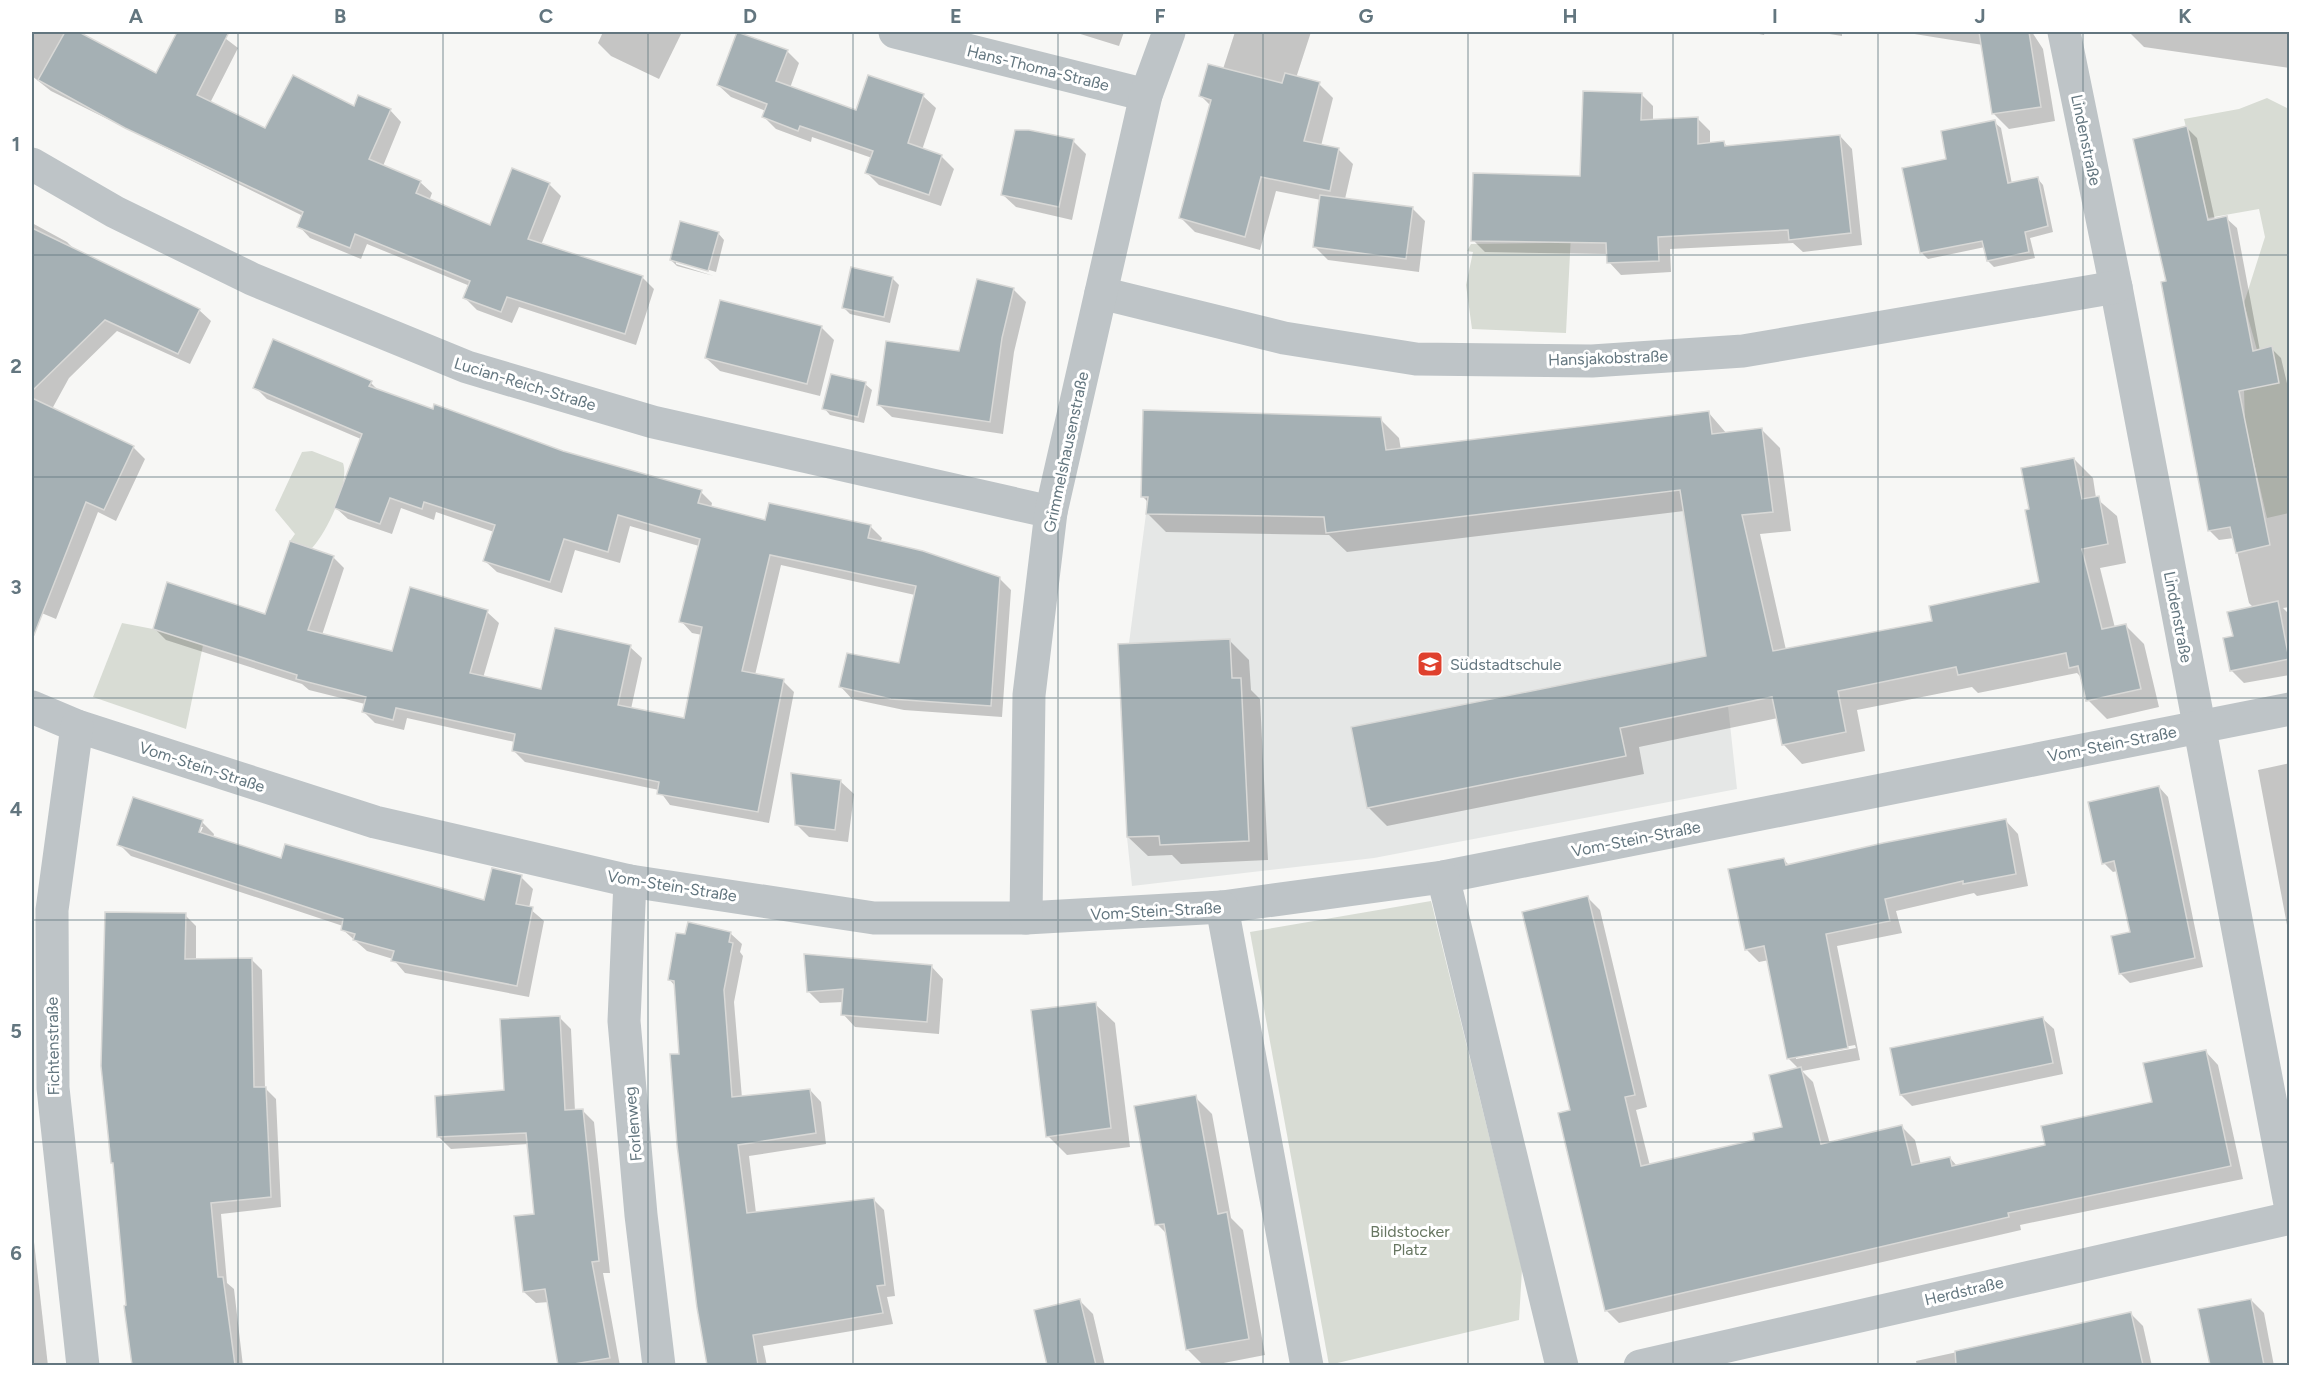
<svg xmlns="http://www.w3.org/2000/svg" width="2321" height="1397" viewBox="0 0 2321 1397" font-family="Figtree,sans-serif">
  <rect width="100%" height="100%" fill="#f7f7f5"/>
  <path fill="#e5e7e6" d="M1143 410 1386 450 1709 411 1712 434 1762 428 1773 512 1718 518 1728 706 1737 789 1374 858 1132 886 1127 837 1118 644 1129 643 1146 514V497H1141Z"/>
  <g fill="#d8dcd4">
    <path d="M2267 98 2289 109V513L2267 518 2245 423 2244 390 2279 383 2272 347 2257 350 2244 303 2265 237 2259 209 2208 218 2184 119 2239 109Z"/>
    <path d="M1571 234 1566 333 1472 329 1466 285 1473 252 1467 251 1471 244 1547 243Z"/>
    <path d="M312 451 343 463C350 484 327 532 312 548L290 541 295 534 275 510 302 452Z"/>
    <path d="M122 623 153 629 203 645 186 729 93 697Z"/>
    <path d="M1431 901 1522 1269 1519 1320 1329 1365 1250 932Z"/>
  </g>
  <g fill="#0003" fill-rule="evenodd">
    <path d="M32 32H79L156 75 179 32H217L238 48 210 103 266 130 355 108 390 110 401 122 383 166 420 182 432 193 429 201 490 227 549 184 561 196 541 245 642 277 654 289 636 345 519 307 512 323 477 310 465 298 470 286 367 244 361 259 310 238 299 226 303 216 51 91 32 76Z"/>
    <path d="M603 32H682L659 79 611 56 598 43Z"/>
    <path d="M1074 32H1124L1119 46Z"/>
    <path d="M1235 32H1311L1296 78 1319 84 1333 98 1321 146 1338 149 1353 164 1345 199 1412 208 1425 221 1419 272 1328 260 1315 247 1321 200 1276 191 1260 250 1195 232 1181 218 1211 106 1201 96 1223 69Z"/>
    <path d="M1749 32H1765L1764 35Z"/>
    <path d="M1817 32H1842V36Z"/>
    <path d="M1902 32H2032L2043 49 2055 121 2009 129 1994 114 1983 45Z"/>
    <path d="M2129 32H2290V68L2144 47Z"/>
    <path d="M787 51 799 63 790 88 857 112 923 96 936 108 922 150 941 156 954 169 941 206 879 185 867 173 872 158 812 137 811 142 776 129 764 117 766 111 731 97 718 85Z"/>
    <path d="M1641 94 1653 106V121L1697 118 1710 131V144L1723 142 1728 147 1840 136 1852 149 1862 245 1803 252 1793 243 1670 249 1671 272 1621 275 1609 262 1608 254 1485 252 1473 240 1582 178Z"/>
    <path d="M1994 122 2001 128 2012 184 2037 178 2043 185 2053 232 2030 238 2035 258 1994 267 1988 261 1985 247 1928 259 1922 253 1904 169 1947 160Z"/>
    <path d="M2187 128 2197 138 2215 220 2226 218 2237 228 2260 351 2271 348 2281 358 2290 396V607L2283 608 2290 615V675L2244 683 2231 670 2234 637 2254 608 2249 603 2234 538 2219 540 2209 530 2168 282Z"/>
    <path d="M1073 141 1086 154 1072 220 1016 207 1002 194Z"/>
    <path d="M32 223 67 242 77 252 199 310 211 321 190 364 117 331 69 378 52 409 134 448 145 459 116 521 98 512 56 619 32 609Z"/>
    <path d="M718 233 724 240 716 272 676 260V264L714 276 677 266 671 260Z"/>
    <path d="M892 278 899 285 890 323 850 314 844 308Z"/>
    <path d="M1013 289 1026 302 1014 352 1003 434 892 417 878 404 960 353Z"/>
    <path d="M821 327 834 340 820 396 720 371 706 358Z"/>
    <path d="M371 383 380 392 562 452 701 492 712 503 711 508 766 522 870 526 882 538 880 543 999 578 1011 590 1002 717 904 710 852 699 841 687 900 665 915 595 781 565 755 675 783 681 794 692 769 823 670 805 659 790 525 762 513 750 515 742 407 718 404 730 375 723 364 712 365 704 309 690 302 684 166 640 154 628 266 616 333 557 344 568 322 635 393 653 487 612 499 623 483 678 542 691 630 647 642 658 631 709 686 720 702 635 692 633 681 621 699 546 630 526 620 563 575 550 562 593 497 572 485 561 494 532 436 512 434 520 401 508 392 534 348 519 336 508 361 439 267 399 255 387Z"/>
    <path d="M865 384 872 390 864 423 830 415 824 408Z"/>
    <path d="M1708 412 1727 434 1761 429 1780 448 1791 531 1760 534 1786 650 1934 622 2041 584 2031 510 2074 459 2093 478 2096 498 2117 516 2126 563 2100 568 2115 628 2125 625 2144 644 2159 707 2107 719 2088 700 2083 679 2077 673 1978 693 1972 687 1857 710 1865 751 1802 764 1783 744 1778 718 1639 747 1644 774 1387 826 1368 807 1707 658 1684 511 1347 552 1329 535 1166 532 1147 513 1149 503 1142 496 1380 419 1399 438 1401 450Z"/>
    <path d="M1229 640 1249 660 1251 690 1260 699 1268 860 1181 864 1172 855 1148 856 1128 837Z"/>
    <path d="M2290 763V941L2258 770Z"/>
    <path d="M840 781 854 794 848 842 809 837 796 824Z"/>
    <path d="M2159 787 2168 797 2203 967 2130 983 2120 973 2132 933 2117 871 2113 872 2104 863Z"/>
    <path d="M134 799 202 822 214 834 213 838 282 860 485 902 521 877 533 889 529 908 544 921 529 997 405 973 393 959 367 951 342 929 343 926 131 856 119 844ZM200 827H203L198 839 196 838Z"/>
    <path d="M2006 821 2018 834 2028 886 1977 896 1974 893 1896 911 1902 933 1837 946 1860 1060 1802 1071 1813 1082 1830 1144 1902 1127 1915 1140 1921 1165 1950 1158 1958 1167 2047 1146 2153 1103 2206 1052 2218 1065 2243 1179 2020 1225 2021 1230 1619 1323 1607 1311 1572 1111 1587 897 1600 910 1647 1107 1636 1110 1650 1166 1756 1141 1784 1128 1799 1069 1788 1058 1769 960 1759 962 1747 950 1730 870 1783 859 1790 866ZM1855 1045 1856 1048 1796 1059V1056Z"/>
    <path d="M185 915 196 926V960L251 959 262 970 265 1088 276 1099 281 1207 221 1214 227 1283 234 1289 243 1366 133 1364 115 1165 112 1162Z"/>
    <path d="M730 933 742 944 740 952 743 956 734 1002 742 1098 810 1090 821 1102 826 1144 749 1156 756 1213 873 1199 884 1210 895 1296 887 1297 893 1324 763 1346 767 1366H710L699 1308 675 986 669 979Z"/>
    <path d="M931 966 943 979 939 1034 855 1027 843 1014 844 1002 820 1003 808 991Z"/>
    <path d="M1095 1004 1115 1023 1130 1147 1067 1155 1048 1136Z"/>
    <path d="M559 1017 571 1029 575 1111 582 1110 594 1122 610 1273H603L620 1366H559L549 1302 536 1303 524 1292 536 1216 529 1144 451 1149 439 1137 506 1092Z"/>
    <path d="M2043 1019 2054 1029 2063 1074 1912 1106 1901 1095Z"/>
    <path d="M1195 1097 1212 1114 1231 1218 1243 1230 1265 1355 1208 1366H1204L1188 1350 1168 1235 1157 1224Z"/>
    <path d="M32 1224 48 1366H32Z"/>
    <path d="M2251 1300 2264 1313 2274 1366H2211L2200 1310Z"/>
    <path d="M1080 1301 1093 1314 1105 1366H1048L1036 1311Z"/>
    <path d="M2131 1314 2143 1326 2152 1366H1917L1916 1361Z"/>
    <path d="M289 1363 291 1366H274Z"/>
  </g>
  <g fill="#a5b0b4" stroke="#d9d9d7" stroke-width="1.5">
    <path d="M65 32H79L156 73 177 32H229L197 95 265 128 293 75 354 106 358 95 391 109 369 159 421 181 416 193 490 225 512 168 550 183 528 239 643 276 625 334 507 297 501 312 463 298 470 281 355 234 350 248 297 227 303 212 125 128 38 80Z"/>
    <path d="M737 32 788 50 776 81 856 110 868 75 924 94 908 143 942 155 929 195 865 173 873 151 800 126 798 131 762 117 767 104 717 85Z"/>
    <path d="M1979 32H2029L2041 107 1992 114Z"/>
    <path d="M1208 64 1282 83 1285 73 1320 82 1304 141 1339 148 1330 191 1261 177 1245 237 1179 218 1211 100 1199 96Z"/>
    <path d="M1583 91 1642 93 1641 120 1698 117V144L1724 141 1725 146 1840 135 1851 233 1789 240 1788 230 1658 237 1659 261 1607 263 1606 243 1471 241 1473 173 1580 176Z"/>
    <path d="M1995 120 2008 183 2038 177 2048 226 2025 232 2029 252 1987 261 1982 241 1920 253 1902 168 1946 159 1941 131Z"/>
    <path d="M2187 126 2208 220 2227 216 2253 351 2272 346 2279 383 2239 391 2270 545 2236 553 2230 527 2208 531 2161 282 2166 281 2133 139Z"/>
    <path d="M1015 130H1029L1074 139 1059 207 1001 195Z"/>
    <path d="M1320 195 1413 207 1406 259 1313 247Z"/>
    <path d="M680 221 719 232 708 271 670 260Z"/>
    <path d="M32 228 200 309 178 354 105 320 32 391Z"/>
    <path d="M851 267 893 277 884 317 842 308Z"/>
    <path d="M977 279 1014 288 1002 338 990 422 877 405 886 341 959 351Z"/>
    <path d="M720 300 822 326 807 384 705 358Z"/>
    <path d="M273 339 372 381 369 386 433 409 434 404 563 451 702 490 698 503 765 520 769 503 871 525 868 538 923 551 1000 577 991 706 891 699 839 687 847 653 899 663 916 586 770 555 742 671 784 679 758 812 657 794 659 782 512 751 515 734 396 708 393 720 362 712 366 697 296 679 297 675 153 629 167 582 265 614 290 541 334 556 308 630 392 651 410 587 488 610 470 673 541 689 555 628 631 645 618 705 684 718 702 627 679 622 700 539 618 515 608 552 564 539 550 582 483 561 495 525 424 502 422 509 390 498 380 524 334 508 362 434 253 388Z"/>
    <path d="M831 374 866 382 858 417 822 409Z"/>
    <path d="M32 398 134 446 104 510 86 502 34 635 32 634Z"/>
    <path d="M1143 410 1381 417 1386 450 1709 411 1712 434 1762 428 1773 512 1742 515 1773 651 1932 621 1929 606 2039 582 2025 510 2029 509 2021 468 2074 458 2082 499 2099 496 2108 544 2082 549 2102 629 2126 624 2141 689 2086 701 2078 666 2069 668 2066 653 1958 675 1956 667 1838 691 1846 732 1782 745 1772 697 1620 728 1626 756 1367 808 1351 727 1706 656 1680 490 1326 533 1324 517 1146 514 1148 497H1141Z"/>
    <path d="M2278 601 2289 659 2230 671 2223 638 2233 636 2227 612Z"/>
    <path d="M1230 639 1232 678H1241L1249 841 1160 845 1159 836 1127 837 1118 644Z"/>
    <path d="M791 773 841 780 835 830 795 825Z"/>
    <path d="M2159 786 2195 958 2119 974 2111 936 2130 932 2114 861 2102 864 2088 802Z"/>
    <path d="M133 797 203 820 199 832 281 858 285 844 484 900 492 868 522 875 516 904 533 907 517 986 391 961 394 951 353 940 355 934 341 930 343 919 117 845Z"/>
    <path d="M2006 819 2016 874 1963 884V881L1885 899 1890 921 1826 934 1848 1048 1787 1059 1764 946 1745 950 1728 869 1784 858 1786 865 1883 843Z"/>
    <path d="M1588 896 1635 1095 1625 1097 1641 1166 1754 1140 1753 1133 1782 1127 1769 1075 1801 1067 1821 1144 1902 1125 1912 1165 1950 1157 1952 1166 2045 1145 2041 1126 2152 1102 2143 1063 2206 1050 2231 1166 2008 1213 2009 1217 1605 1311 1558 1113 1570 1110 1522 912Z"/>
    <path d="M105 912 186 913 185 959 252 958 254 1087H266L271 1197 211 1203 218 1277H223L235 1365H132L124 1306 126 1305 113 1163H111L101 1066Z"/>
    <path d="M688 922 731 932 729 942 733 943 724 990 732 1097 810 1089 816 1133 738 1145 747 1213 874 1198 885 1285 877 1286 883 1313 753 1335 758 1365H707L697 1308 677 1145 670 1054H679L674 981 668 980 676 933 685 934Z"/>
    <path d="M804 954 932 965 927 1022 841 1015 843 989 807 992Z"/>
    <path d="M1096 1002 1111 1128 1046 1137 1031 1010Z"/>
    <path d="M560 1016 565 1110 583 1109 599 1261 592 1262 610 1358 568 1365H558L545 1289 523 1292 514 1216 534 1214 526 1133 437 1137 435 1096 504 1090 500 1019Z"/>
    <path d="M2043 1017 2053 1063 1900 1095 1890 1048Z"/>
    <path d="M1196 1095 1218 1214 1227 1212 1249 1339 1186 1350 1164 1224 1155 1225 1134 1106Z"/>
    <path d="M1080 1299 1096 1365H1047L1034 1310Z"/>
    <path d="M2251 1299 2264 1365H2210L2198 1309Z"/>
    <path d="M2131 1312 2143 1365H1956L1955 1351Z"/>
  </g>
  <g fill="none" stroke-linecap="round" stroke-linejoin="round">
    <g stroke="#bec4c7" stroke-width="33">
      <path d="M895 32 1146 95"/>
      <path d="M2064 32 2116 287 2290 1204"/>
      <path d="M32 164 115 212 252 279 467 367 653 422 1051 512"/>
      <path d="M1101 293 1284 338 1416 359 1592 361 1743 351 2116 287"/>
      <path d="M32 707 77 726 375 822 630 881 874 918H1026L1222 907 1443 877 2290 709"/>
      <path d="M77 726 52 910 53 1088 83 1366"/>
      <path d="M1443 877 1562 1366"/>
      <path d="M630 881 624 1021 641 1215 659 1366"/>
      <path d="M1222 907 1307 1366"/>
      <path d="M1026 918 1029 695 1051 512 1146 95 1169 32"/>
      <path d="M1640 1366 2290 1218"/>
    </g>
  </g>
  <path fill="none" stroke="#63767f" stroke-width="1.5" stroke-opacity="0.55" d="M238 32V1366M443 32V1366M648 32V1366M853 32V1366M1058 32V1366M1263 32V1366M1468 32V1366M1673 32V1366M1878 32V1366M2083 32V1366M32 255H2290M32 477H2290M32 698H2290M32 920H2290M32 1142H2290"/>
  <defs>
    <g id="school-square" transform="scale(1.35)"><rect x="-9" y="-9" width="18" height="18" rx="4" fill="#df402d" stroke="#fff"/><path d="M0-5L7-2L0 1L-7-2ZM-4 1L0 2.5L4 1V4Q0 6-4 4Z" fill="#fff"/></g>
  </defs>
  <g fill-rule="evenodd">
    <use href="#school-square" x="1430" y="664"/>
  </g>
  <g text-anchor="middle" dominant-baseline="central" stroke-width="6" stroke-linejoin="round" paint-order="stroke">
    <g font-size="16" fill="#63767f" stroke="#fff">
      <text transform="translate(1038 68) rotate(14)">Hans-Thoma-Straße</text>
      <text transform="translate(2086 140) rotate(78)">Lindenstraße</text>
      <text transform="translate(1608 358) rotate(-2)">Hansjakobstraße</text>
      <text transform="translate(525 384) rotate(17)">Lucian-Reich-Straße</text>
      <text transform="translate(1066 452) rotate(-78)">Grimmelshausenstraße</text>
      <text transform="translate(2178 617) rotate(79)">Lindenstraße</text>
      <text transform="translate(2112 744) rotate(-11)">Vom-Stein-Straße</text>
      <text transform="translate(202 767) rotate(18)">Vom-Stein-Straße</text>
      <text transform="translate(1636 839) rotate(-11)">Vom-Stein-Straße</text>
      <text transform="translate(672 886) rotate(9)">Vom-Stein-Straße</text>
      <text transform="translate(1156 911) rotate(-3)">Vom-Stein-Straße</text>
      <text transform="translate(53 1046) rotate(-91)">Fichtenstraße</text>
      <text transform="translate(633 1124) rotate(-95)">Forlenweg</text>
      <text transform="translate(1964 1291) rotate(-13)">Herdstraße</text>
    </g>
    <g font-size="16" fill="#63767f" stroke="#fff" text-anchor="start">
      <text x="1450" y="664">Südstadtschule</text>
    </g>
    <g font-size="16" fill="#687762" stroke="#fff">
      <text x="1410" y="1231">Bildstocker<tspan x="1410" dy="18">Platz</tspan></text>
    </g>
  </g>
  <rect width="2321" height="1397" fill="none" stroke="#ffffff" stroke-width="66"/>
  <rect x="33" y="33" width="2255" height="1331" fill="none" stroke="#63767f" stroke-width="2"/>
  <g font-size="20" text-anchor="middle" font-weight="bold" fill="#63767f">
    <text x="136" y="23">A</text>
    <text x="340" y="23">B</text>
    <text x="546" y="23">C</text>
    <text x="750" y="23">D</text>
    <text x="956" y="23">E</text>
    <text x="1160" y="23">F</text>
    <text x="1366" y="23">G</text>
    <text x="1570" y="23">H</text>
    <text x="1775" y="23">I</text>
    <text x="1980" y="23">J</text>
    <text x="2185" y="23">K</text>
    <text x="16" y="151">1</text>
    <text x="16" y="373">2</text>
    <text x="16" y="594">3</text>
    <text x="16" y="816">4</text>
    <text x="16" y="1038">5</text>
    <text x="16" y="1260">6</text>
  </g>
</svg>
